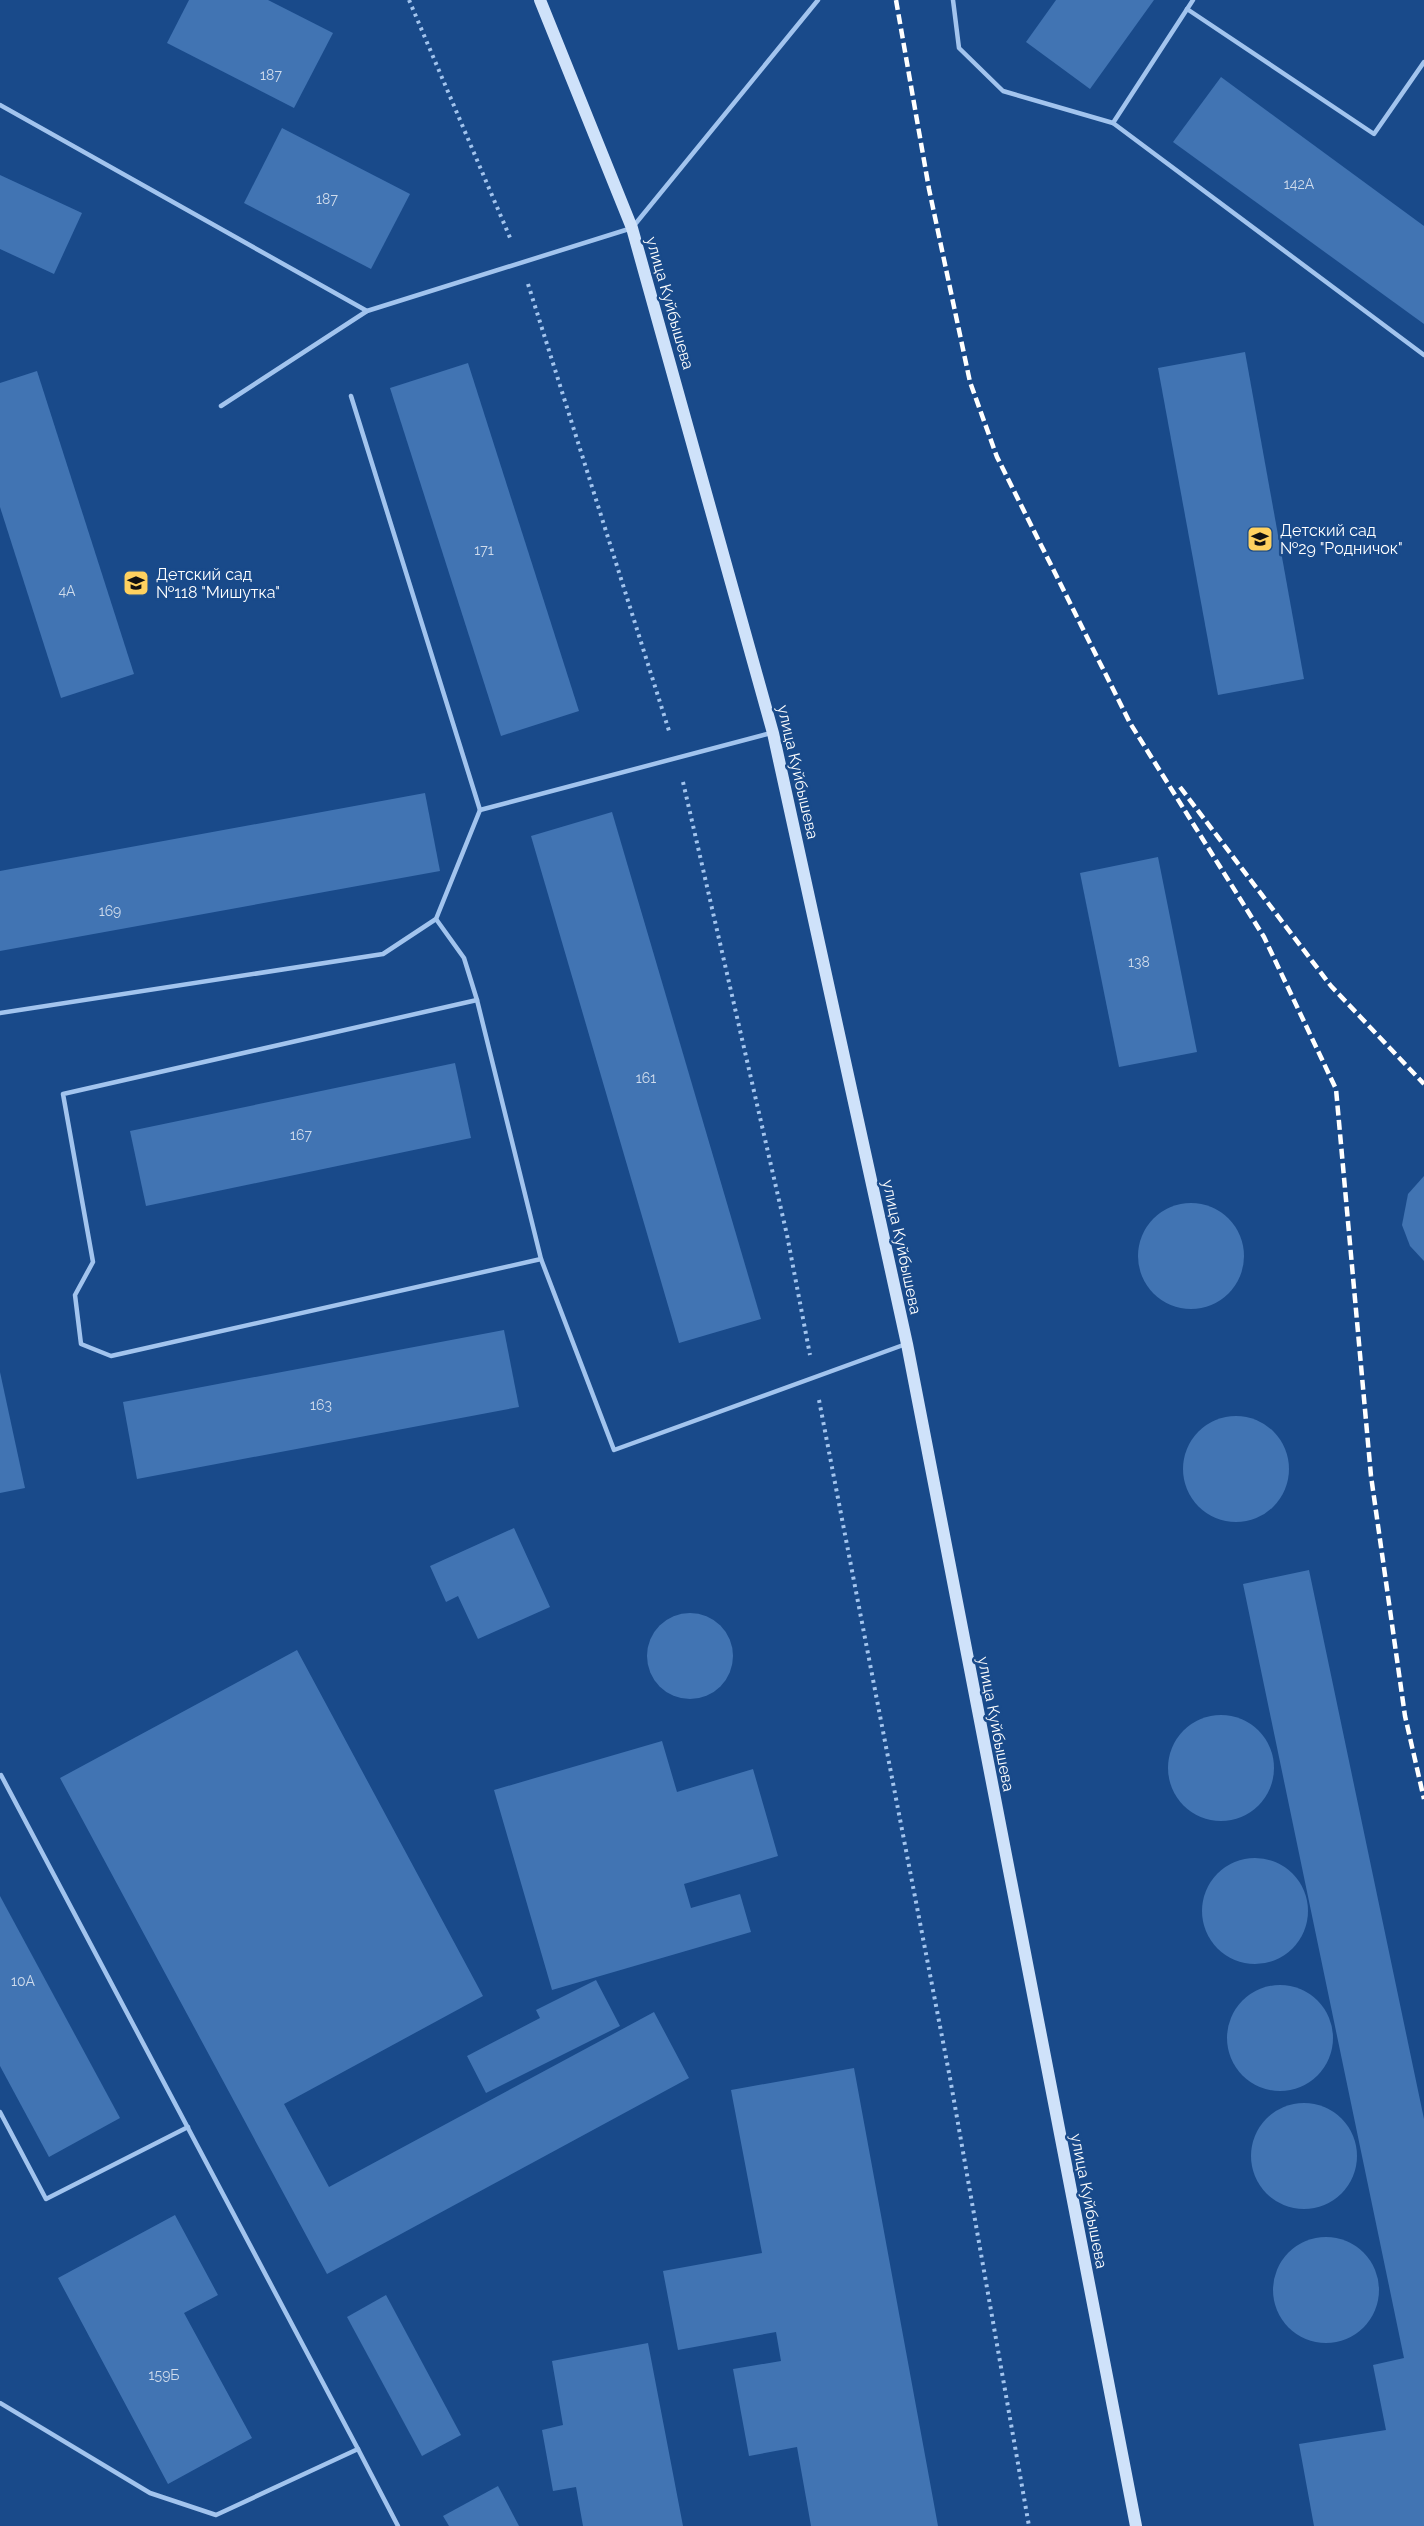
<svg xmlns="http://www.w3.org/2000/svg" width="1424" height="2526" viewBox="0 0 1424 2526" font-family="Raleway,sans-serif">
  <rect width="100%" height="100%" fill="#194a8a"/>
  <g fill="#4174b3">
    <path d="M189 0H268L333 33 294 108 167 43Z"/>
    <path d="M1056 0H1154L1090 89 1026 42Z"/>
    <path d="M1221 77 1424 226V324L1173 142Z"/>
    <path d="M282 128 410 194 371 269 244 203Z"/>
    <path d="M0 175 82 213 54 274 0 249Z"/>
    <path d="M1245 352 1304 679 1218 695 1158 368Z"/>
    <path d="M468 363 579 711 501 736 390 388Z"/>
    <path d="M37 371 134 674 61 698 0 507V383Z"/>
    <path d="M425 793 440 871 0 951V871Z"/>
    <path d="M612 812 761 1319 679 1343 531 836Z"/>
    <path d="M1158 857 1197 1052 1119 1067 1080 873Z"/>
    <path d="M455 1063 471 1138 146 1206 130 1131Z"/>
    <path d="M1424 1176V1261L1410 1246 1402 1225 1408 1194Z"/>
    <circle cx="1191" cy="1256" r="53"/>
    <path d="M504 1330 519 1407 137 1479 123 1402Z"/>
    <path d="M0 1372 25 1488 0 1493Z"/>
    <circle cx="1236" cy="1469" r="53"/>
    <path d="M514 1528 550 1607 478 1639 458 1596 446 1602 430 1566Z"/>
    <path d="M1309 1570 1424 2119V2526H1314L1299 2444 1386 2430 1373 2365 1404 2358 1243 1584Z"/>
    <circle cx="690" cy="1656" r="43"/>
    <path d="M297 1650 483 1996 284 2104 329 2187 654 2012 689 2078 327 2274 60 1778Z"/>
    <circle cx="1221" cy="1768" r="53"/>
    <path d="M662 1741 677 1792 753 1769 778 1856 684 1884 691 1908 740 1894 751 1932 552 1990 494 1790Z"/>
    <circle cx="1255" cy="1911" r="53"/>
    <path d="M0 1896 120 2118 49 2157 0 2066Z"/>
    <path d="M596 1980 620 2026 486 2093 467 2056 540 2018 536 2010Z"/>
    <circle cx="1280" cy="2038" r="53"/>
    <path d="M854 2068 938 2526H811L797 2447 749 2456 733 2369 781 2361 776 2332 678 2350 663 2271 762 2253 731 2090Z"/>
    <circle cx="1304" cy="2156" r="53"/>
    <path d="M175 2215 218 2295 184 2313 252 2438 168 2484 58 2278Z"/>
    <circle cx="1326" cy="2290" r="53"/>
    <path d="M386 2295 461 2435 422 2456 347 2317Z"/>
    <path d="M648 2343 683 2526H583L576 2487 553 2491 542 2430 563 2425 552 2361Z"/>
    <path d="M498 2486 519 2526H449L443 2516Z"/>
  </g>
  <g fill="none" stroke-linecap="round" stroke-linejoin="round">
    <g stroke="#a2c4ee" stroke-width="4" stroke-dasharray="3 4.5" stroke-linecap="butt">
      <path d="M409 0 511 240"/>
      <path d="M528 284 670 734"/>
      <path d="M683 782 787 1235 810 1355"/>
      <path d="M819 1400 950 2078 1029 2526"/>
    </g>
    <g stroke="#a2c4ee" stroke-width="4.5">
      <path d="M953 0 959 48 1003 91 1113 123"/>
      <path d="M1193 0 1113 123 1424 355"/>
      <path d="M1187 9 1374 134 1424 62"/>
      <path d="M0 105 367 311"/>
      <path d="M351 396 480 810"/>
      <path d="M221 406 367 311 632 228 818 0"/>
      <path d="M436 919 464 958 477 1000 541 1259 614 1450 906 1344"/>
      <path d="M477 1000 63 1094 93 1262 75 1295 81 1344 111 1356 541 1259"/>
      <path d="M0 1013 383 954 436 919 480 810 771 733"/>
      <path d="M1 1775 358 2449"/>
      <path d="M0 2112 46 2199 188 2127"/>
      <path d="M0 2403 150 2493 216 2515 358 2449 398 2526"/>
    </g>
    <path stroke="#cfe2fa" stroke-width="12" d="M540 0 632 228 773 733 907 1344 1136 2526"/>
    <g stroke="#fff" stroke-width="4.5" stroke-dasharray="10 4.5" stroke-linecap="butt">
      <path d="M896 0 929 189 970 382 997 457 1130 723 1264 937 1336 1089 1371 1476 1405 1716 1424 1799"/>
      <path d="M1180 787 1331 986 1424 1084"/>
    </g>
  </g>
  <defs>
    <g id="school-square" transform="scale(1.35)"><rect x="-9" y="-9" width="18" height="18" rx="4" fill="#ffd15f" stroke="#194a8a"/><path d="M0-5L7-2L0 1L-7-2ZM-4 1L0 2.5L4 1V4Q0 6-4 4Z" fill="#111"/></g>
  </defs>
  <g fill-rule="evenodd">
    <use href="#school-square" x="1260" y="539"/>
    <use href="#school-square" x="136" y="583"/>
  </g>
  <g text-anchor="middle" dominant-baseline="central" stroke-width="5" stroke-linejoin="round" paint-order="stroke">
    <g font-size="14" fill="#d0dcec">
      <text x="271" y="75">187</text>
      <text x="1299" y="184">142А</text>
      <text x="327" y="199">187</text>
      <text x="484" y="550">171</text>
      <text x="67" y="591">4А</text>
      <text x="110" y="911">169</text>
      <text x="1139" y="962">138</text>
      <text x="646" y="1078">161</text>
      <text x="301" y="1135">167</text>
      <text x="321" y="1405">163</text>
      <text x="23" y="1981">10А</text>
      <text x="164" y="2375">159Б</text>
    </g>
    <g font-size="16" fill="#fff" stroke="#194a8a">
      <text transform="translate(670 303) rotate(74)">улица Куйбышева</text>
      <text transform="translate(798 772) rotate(77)">улица Куйбышева</text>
      <text transform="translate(902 1247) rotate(78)">улица Куйбышева</text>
      <text transform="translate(996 1724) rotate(79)">улица Куйбышева</text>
      <text transform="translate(1089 2201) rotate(79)">улица Куйбышева</text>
    </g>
    <g font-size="16" fill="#fff" stroke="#194a8a" text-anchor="start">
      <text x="1280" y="530">Детский сад<tspan x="1280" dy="18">№29 "Родничок"</tspan></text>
      <text x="156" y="574">Детский сад<tspan x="156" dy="18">№118 "Мишутка"</tspan></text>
    </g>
  </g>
</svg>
